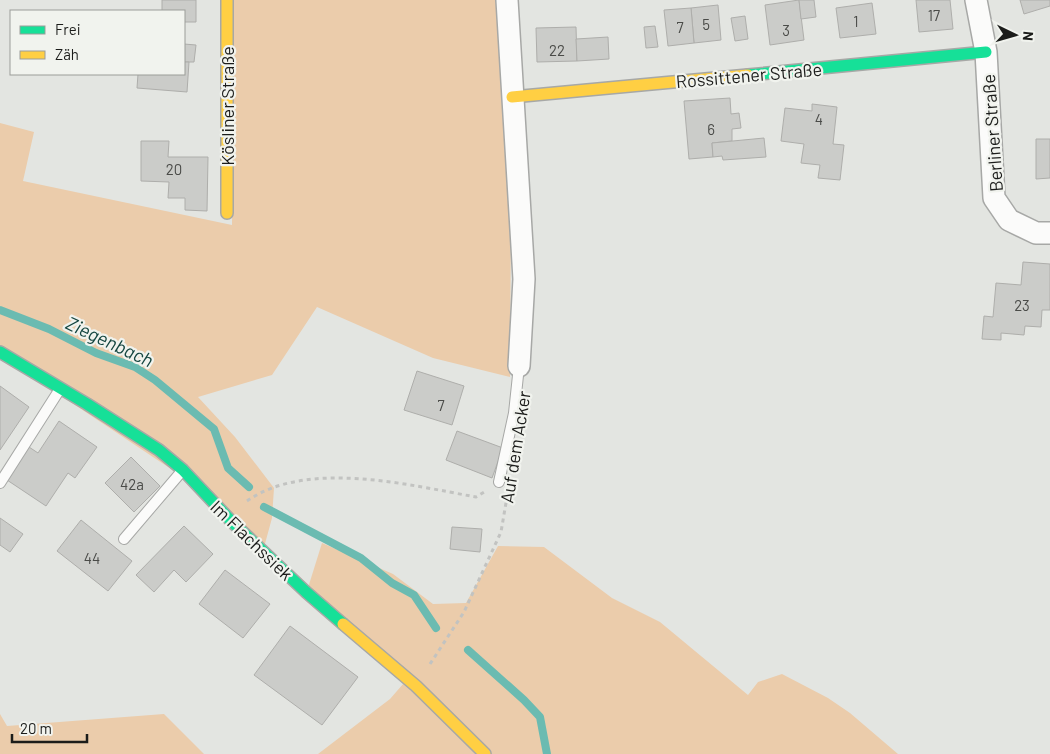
<svg xmlns="http://www.w3.org/2000/svg" width="1050" height="754" viewBox="0 0 1050 754" font-family="Barlow,sans-serif">
  <rect width="100%" height="100%" fill="#e3e5e1"/>
  <g fill="#ebccab">
    <path d="M233 0H498L499 52 511 201 510 377 433 358 317 307 272 375 198 397 235 437 274 488 272 518 263 551 225 505 0 355V123L34 132 23 181 232 225Z"/>
    <path d="M322 543 393 574 433 604 466 603 498 546 544 547 612 598 660 622 748 695 758 682 782 674 828 698 850 713 898 754H318L390 699 410 676 307 591Z"/>
    <path d="M0 714 7 726 164 714 204 754H0Z"/>
  </g>
  <g fill="none" stroke-linecap="round" stroke-linejoin="round">
    <g stroke="#6bbbb1" stroke-width="8">
      <path d="M0 310 49 329 96 353 135 367 155 380 214 429 228 468 249 487"/>
      <path d="M264 507 361 558 392 583 414 595 436 628"/>
      <path d="M468 650 524 700 540 717 547 754"/>
    </g>
  </g>
  <g fill="#cbccc9" stroke="#aeaeab">
    <path d="M162 0H196V22H184V11H162Z"/>
    <path d="M799 0 804 40 770 45 765 5Z"/>
    <path d="M799 0H814L816 17 801 19Z"/>
    <path d="M916 0H950L953 29 919 32Z"/>
    <path d="M1020 0H1050V6L1024 14Z"/>
    <path d="M872 3 876 34 840 38 836 8Z"/>
    <path d="M718 5 721 40 694 43 691 8Z"/>
    <path d="M691 8 694 43 668 46 664 10Z"/>
    <path d="M745 16 748 39 735 41 731 18Z"/>
    <path d="M655 26 658 47 646 48 644 27Z"/>
    <path d="M576 27 577 61 537 62 536 28Z"/>
    <path d="M608 37 609 59 577 61 576 39Z"/>
    <path d="M184 44 196 45 194 62H184Z"/>
    <path d="M184 62H189L187 92 137 88 138 74H184Z"/>
    <path d="M730 98 731 114 739 113 741 128 732 129V141L712 143 713 157 689 159 684 101Z"/>
    <path d="M812 104 837 107 833 144 844 145 840 180 818 178 820 165 801 163 804 144 781 141 785 108 812 111Z"/>
    <path d="M764 138 766 157 723 160 722 156 713 157 712 143Z"/>
    <path d="M1036 139H1050V178L1036 179Z"/>
    <path d="M141 141H169L168 157H208L207 211 185 210V198H168L169 182 141 181Z"/>
    <path d="M1023 262 1050 264V310H1042L1041 327 1025 326 1024 335 1001 333V340L982 339 984 316 993 317 996 283 1021 285Z"/>
    <path d="M417 371 464 386 452 425 404 410Z"/>
    <path d="M0 386 29 407 0 450Z"/>
    <path d="M59 421 97 447 75 478 68 473 46 506 7 480 29 447 38 453Z"/>
    <path d="M457 431 503 448 492 478 446 460Z"/>
    <path d="M131 457 160 486 134 512 105 483Z"/>
    <path d="M0 518 23 534 10 552 0 545Z"/>
    <path d="M81 520 132 561 108 591 57 551Z"/>
    <path d="M184 526 213 554 186 582 174 570 154 592 136 575Z"/>
    <path d="M452 527 482 529 480 552 450 549Z"/>
    <path d="M225 570 270 604 243 638 199 604Z"/>
    <path d="M290 626 358 677 322 725 254 675Z"/>
  </g>
  <g fill="none" stroke-linecap="round" stroke-linejoin="round">
    <g stroke="#a7a8a6" stroke-width="12">
      <g id="lane">
        <path d="M499 482 514 413 519 366"/>
        <path d="M0 483 60 389"/>
        <path d="M124 539 182 471"/>
      </g>
    </g>
    <g stroke="#a7a8a6" stroke-width="24">
      <g id="street">
        <path d="M507 0 524 279 519 366"/>
        <path d="M976 0 986 52 994 198 1009 220 1036 233H1050"/>
      </g>
    </g>
    <g stroke="#a7a8a6" stroke-width="14">
      <g id="fast">
        <path d="M748 75 986 52"/>
        <path d="M0 352 87 404 159 450 183 470 232 522 306 592 343 624"/>
      </g>
    </g>
    <g stroke="#a7a8a6" stroke-width="14">
      <g id="slow">
        <path d="M227 0V213"/>
        <path d="M512 97 748 75"/>
        <path d="M343 624 416 686 485 754"/>
      </g>
    </g>
    <g stroke="#c2c3c1" stroke-width="3" stroke-dasharray="4 4" stroke-linecap="butt">
      <path d="M247 501C307 459 409 485 476 497L486 491"/>
      <path d="M430 664 464 612 501 532 507 497"/>
    </g>
    <use href="#lane" stroke="#fbfbfa" stroke-width="10"/>
    <use href="#street" stroke="#fbfbfa" stroke-width="21"/>
    <use href="#fast" stroke="#16e098" stroke-width="11"/>
    <use href="#slow" stroke="#ffcf43" stroke-width="11"/>
  </g>
  <g text-anchor="middle" dominant-baseline="central" stroke-width="4.5" stroke-linejoin="round" paint-order="stroke">
    <g font-size="15" fill="#4a4b48">
      <text x="934" y="15">17</text>
      <text x="856" y="21">1</text>
      <text x="706" y="24">5</text>
      <text x="680" y="27">7</text>
      <text x="786" y="30">3</text>
      <text x="557" y="50">22</text>
      <text x="819" y="119">4</text>
      <text x="711" y="129">6</text>
      <text x="174" y="169">20</text>
      <text x="1022" y="305">23</text>
      <text x="441" y="405">7</text>
      <text x="132" y="484">42a</text>
      <text x="92" y="558">44</text>
    </g>
    <g font-size="18" fill="#1b1c1a" stroke="#f1f3ee">
      <text transform="translate(749 75) rotate(-5)">Rossittener Straße</text>
      <text transform="translate(227 106) rotate(-90)">Kösliner Straße</text>
      <text transform="translate(992 133) rotate(-94)">Berliner Straße</text>
      <text transform="translate(515 447) rotate(-81)">Auf dem Acker</text>
      <text transform="translate(252 540) rotate(44)">Im Flachssiek</text>
    </g>
    <g font-size="19" font-style="italic" fill="#154640" stroke="#f1f3ee">
      <text transform="translate(110 341) rotate(25)">Ziegenbach</text>
    </g>
  </g>
  <rect x="10" y="10" width="175" height="65" fill="#f1f3ee" stroke="#9b9d99"/>
  <rect x="20" y="26" width="25" height="8" fill="#16e098" stroke="#9b9d99"/>
  <text x="55" y="35" font-size="15" fill="#1b1c1a">Frei</text>
  <rect x="20" y="51" width="25" height="8" fill="#ffcf43" stroke="#9b9d99"/>
  <text x="55" y="60" font-size="15" fill="#1b1c1a">Zäh</text>
  <g transform="translate(1015 35) rotate(95)" stroke="#f1f3ee" stroke-width="4" paint-order="stroke">
  <path d="M0-4L9 19L0 12L-9 19Z" fill="#1b1c1a"/>
  <text y="-8" font-size="14" font-weight="bold" text-anchor="middle" fill="#1b1c1a">N</text>
  </g>
  <path d="M12 734v8h75v-8" fill="none" stroke="#1b1c1a" stroke-width="2.5"/>
  <text x="20" y="734" font-size="15" fill="#1b1c1a" stroke="#f1f3ee" stroke-width="4" paint-order="stroke">20 m</text>
</svg>
